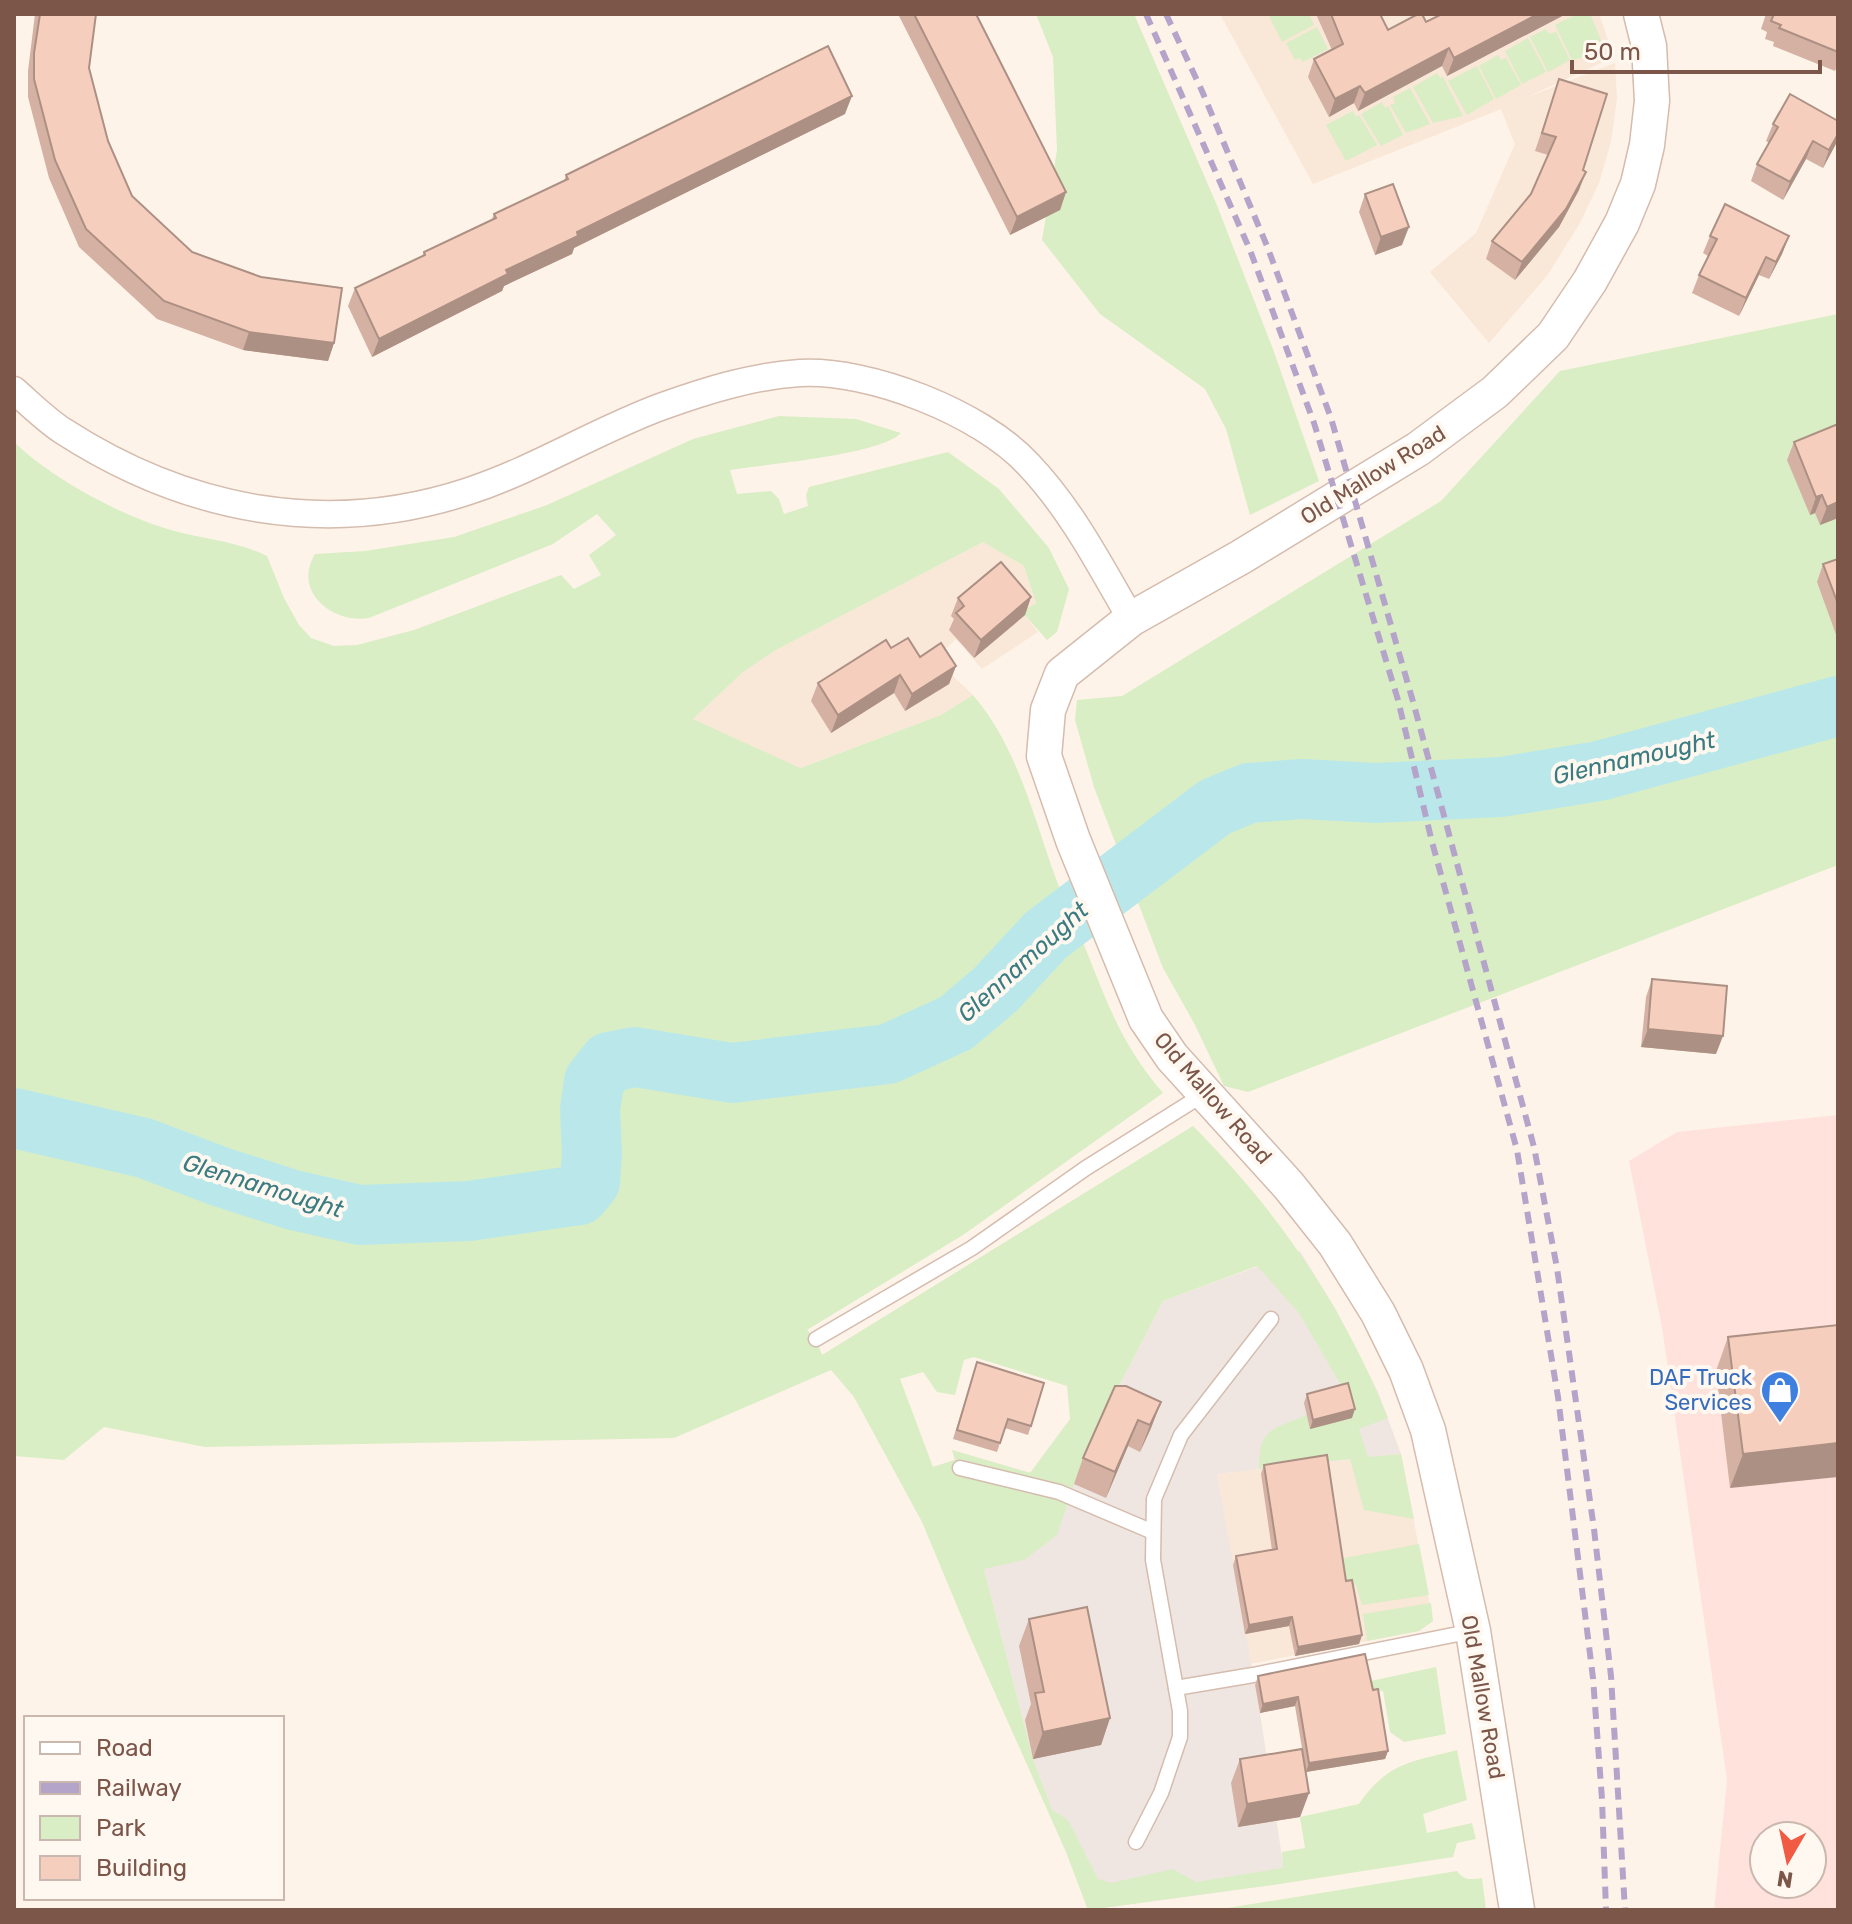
<svg xmlns="http://www.w3.org/2000/svg" width="1852" height="1924" viewBox="0 0 1852 1924" font-family="Rubik,sans-serif">
  <rect width="100%" height="100%" fill="#fef3e8"/>
  <g fill="#f9e7d8">
    <path d="M1220 14H1599L1614 57 1523 99 1615 63 1617 99 1611 142 1599 183 1580 223 1547 276 1489 343 1430 272 1476 233 1515 144 1501 109 1313 184Z"/>
    <path d="M983 542 1024 566 1036 603 1022 612 1038 632 982 669 956 639 935 659 973 695 941 715 799 768 693 719 743 672 776 650Z"/>
    <path d="M1401 1454 1433 1621 1419 1631 1250 1664 1217 1474Z"/>
  </g>
  <path fill="#ffe2db" fill-rule="evenodd" d="M1838 1115V1910H1714L1727 1780 1662 1327 1629 1161 1677 1132ZM1764 1836H1812V1884H1764Z"/>
  <path fill="#efe6e1" d="M1300 1251 1335 1308 1378 1392 1401 1454 1217 1474 1260 1713 1286 1883 1088 1910 1033 1759 984 1569 933 1467 955 1460 952 1450 1031 1473 1107 1409 1163 1301Z"/>
  <g fill="#d9eec4" fill-rule="evenodd">
    <path d="M1036 14H1134L1216 203 1273 349 1319 481 1250 515 1226 429 1205 389 1100 314 1042 240 1057 150 1053 57Z"/>
    <path d="M1268 14H1309L1314 25 1282 42Z"/>
    <path d="M1577 14H1590L1606 52 1572 60 1555 25Z"/>
    <path d="M1317 27 1328 49 1303 62 1300 58 1295 60 1286 43Z"/>
    <path d="M1546 29 1549 34 1556 32 1570 60 1548 72 1530 37Z"/>
    <path d="M1528 38 1546 72 1522 84 1505 51Z"/>
    <path d="M1498 55 1501 60 1506 58 1521 85 1496 99 1479 66Z"/>
    <path d="M1477 66 1494 99 1467 115 1448 81Z"/>
    <path d="M1437 73 1440 78 1443 77 1463 116 1433 123 1413 87Z"/>
    <path d="M1410 88 1430 124 1406 133 1390 105 1395 103 1393 97Z"/>
    <path d="M1382 102 1385 108 1388 106 1403 135 1381 146 1361 114Z"/>
    <path d="M1353 111 1356 117 1359 115 1377 145 1346 161 1326 125Z"/>
    <path d="M1838 314V865L1248 1092 1224 1086 1194 1023 1163 968 1094 787 1075 720 1077 700 1122 696 1441 501 1560 371Z"/>
    <path d="M779 416 856 419 901 433C880 455 766 464 730 470L737 494 771 491 779 499 784 514 808 506 806 495 809 487 948 452 999 489 1049 548 1069 589 1057 632 1047 640 1022 612 1036 603 1024 566 983 542 776 650 743 672 693 719 800 768 941 715 973 695C1014 743 1031 806 1051 865 1061 894 1074 921 1086 950 1109 1007 1122 1045 1163 1093L963 1235 807 1330 816 1339 822 1355 1193 1126C1278 1211 1343 1306 1388 1418L1359 1429 1368 1457 1401 1454 1414 1519 1364 1510 1350 1459 1259 1469C1259 1427 1272 1430 1307 1415L1311 1428 1345 1392 1299 1313 1257 1266 1163 1301 1107 1409 1074 1484 1057 1535 1024 1560 984 1569 1033 1759 1052 1810 1068 1820 1098 1879 1111 1883 1173 1869 1196 1882 1283 1868 1282 1852 1305 1848 1300 1817 1359 1804C1388 1762 1411 1762 1457 1750L1467 1800 1423 1814 1427 1833 1472 1823 1476 1839 1457 1843 1453 1857 1286 1883 1088 1910 1066 1852 970 1637 922 1522 854 1397 831 1370 674 1438 205 1447 104 1427 64 1460 14 1456V442C51 478 121 516 171 530 202 539 237 541 267 556L284 598 299 625 311 638 334 646 357 645 414 630 561 575 574 589 601 575 589 555 616 535 597 514 553 544 369 618C333 624 292 592 315 554L365 551 454 537 547 505 693 439ZM974 1357 1067 1386 1070 1419 1030 1473 952 1450 955 1460 933 1467 900 1379 923 1372 937 1392 955 1395 964 1360Z"/>
    <path d="M1419 1544 1429 1595 1362 1605 1356 1585H1346L1339 1559Z"/>
    <path d="M1431 1603 1433 1621 1419 1631 1367 1641 1363 1614Z"/>
    <path d="M1436 1667 1446 1734 1404 1742 1390 1732 1383 1691 1369 1692 1366 1682Z"/>
    <path d="M1457 1871C1463 1880 1471 1880 1482 1878L1486 1910H1215Z"/>
  </g>
  <g fill="none" stroke-linecap="round" stroke-linejoin="round">
    <path stroke="#bae8ea" stroke-width="60" d="M14 1118 144 1148 221 1177 293 1200 360 1215 469 1211 579 1195 590 1182 592 1153 590 1110 594 1081 609 1062 635 1057 732 1073 888 1054 956 1023 996 989 1046 935 1215 807 1249 793 1302 789 1376 793 1501 787 1599 771 1838 706"/>
    <g stroke="#d4bcae" stroke-width="17">
      <g id="service">
        <path d="M816 1339 972 1248 1086 1168 1204 1094"/>
        <path d="M960 1468 1059 1492 1153 1532"/>
        <path d="M1176 1688 1253 1675 1473 1631"/>
        <path d="M1136 1842 1161 1793 1180 1737V1711L1153 1560 1154 1499 1181 1435 1271 1319"/>
      </g>
    </g>
    <g stroke="#d4bcae" stroke-width="29">
      <path id="minor" d="M14 390C30 404 46 420 63 431 187 511 327 538 469 491 536 469 597 430 663 406 708 390 753 376 800 373 869 369 981 413 1028 464 1071 509 1100 565 1131 619"/>
    </g>
    <g stroke="#d4bcae" stroke-width="37">
      <path id="tertiary" d="M1517 1910 1473 1631 1428 1430 1406 1370 1378 1313 1335 1244 1289 1186 1172 1057 1146 1019 1073 840 1044 756 1048 710 1062 674 1131 619 1241 557 1418 449 1495 392 1553 336 1590 281 1622 223 1638 184 1647 145 1652 101 1649 46 1641 14"/>
    </g>
    <use href="#service" stroke="#fff" stroke-width="14"/>
    <use href="#minor" stroke="#fff" stroke-width="26"/>
    <use href="#tertiary" stroke="#fff" stroke-width="34"/>
    <g stroke="#b5a4ca" stroke-width="6" stroke-dasharray="12 8" stroke-linecap="butt">
      <path d="M1146 14 1250 250 1314 423 1398 700 1432 842 1517 1150 1558 1397 1593 1678 1602 1799 1606 1910"/>
      <path d="M1166 14 1202 91 1267 246 1331 418 1412 698 1534 1147 1557 1268 1594 1529 1611 1676 1625 1910"/>
    </g>
  </g>
  <g fill="#d4b1a3">
    <path d="M35 14H96L89 68 108 141 132 196 192 252 334 343 328 361 243 350 157 319 79 247 49 178 28 97V71Z"/>
    <path d="M898 14H976L1066 192 1060 210 1010 235Z"/>
    <path d="M1316 14H1380L1388 30 1426 22 1566 14 1447 76 1442 66 1358 111 1354 103 1329 117 1308 77 1314 59 1332 50Z"/>
    <path d="M1766 14H1838V64L1835 71 1773 46 1774 42 1765 39 1767 32 1761 29Z"/>
    <path d="M1559 79 1583 170 1579 190 1559 227 1515 280 1486 259 1492 241 1531 194 1548 155 1535 151Z"/>
    <path d="M845 114 574 248 572 254 504 286 502 291 372 357 348 306 355 288 422 257 424 252 492 219 494 214 564 181 566 175Z"/>
    <path d="M1838 121V140L1823 168 1806 159 1783 200 1751 181 1757 164 1769 143 1766 141 1773 124Z"/>
    <path d="M1365 194 1402 245 1375 255 1359 212Z"/>
    <path d="M1710 236H1789L1782 254 1769 279 1759 275 1739 316 1692 293 1699 275 1708 256 1703 253Z"/>
    <path d="M1794 442 1838 518 1820 525 1815 513 1810 515 1787 460Z"/>
    <path d="M1838 559V640L1817 582 1823 564Z"/>
    <path d="M1031 597 1025 615 974 658 949 630 954 619 951 616 958 598Z"/>
    <path d="M891 648 956 666 949 684 905 711 894 693 831 733 811 701 818 683Z"/>
    <path d="M1652 979 1716 1054 1641 1047 1646 997Z"/>
    <path d="M1838 1325 1730 1488 1716 1371 1728 1337Z"/>
    <path d="M974 1371 1031 1426 1028 1435 1005 1428 997 1452 953 1439Z"/>
    <path d="M1307 1394 1352 1418 1310 1429 1304 1403Z"/>
    <path d="M1161 1402 1151 1428 1140 1452 1128 1446 1106 1498 1074 1484 1083 1458Z"/>
    <path d="M1264 1465 1346 1581 1362 1635 1359 1644 1295 1656 1289 1626 1245 1634 1233 1565 1236 1556 1272 1550 1261 1474Z"/>
    <path d="M1029 1619 1110 1718 1101 1745 1033 1759 1025 1720 1031 1704 1019 1646Z"/>
    <path d="M1258 1676 1373 1690 1388 1751 1385 1759 1306 1772 1295 1706 1260 1713 1255 1685Z"/>
    <path d="M1240 1759 1309 1793 1300 1817 1238 1827 1231 1783Z"/>
  </g>
  <g fill="#ac9084">
    <path d="M1538 14H1566L1447 76 1454 58Z"/>
    <path d="M1449 48 1442 66 1358 111 1365 93Z"/>
    <path d="M1360 86 1354 103 1329 117 1335 99Z"/>
    <path d="M852 96 845 114 574 248 572 254 504 286 502 291 372 357 379 339 577 232Z"/>
    <path d="M1838 134V140L1823 168 1829 150Z"/>
    <path d="M1813 141 1806 159 1783 200 1790 182Z"/>
    <path d="M1586 172 1579 190 1559 227 1515 280 1522 262Z"/>
    <path d="M1066 192 1060 210 1010 235 1017 217Z"/>
    <path d="M1409 227 1402 245 1375 255 1381 237Z"/>
    <path d="M1789 236 1782 254 1769 279 1776 262Z"/>
    <path d="M1766 257 1759 275 1739 316 1746 298Z"/>
    <path d="M249 332 334 343 328 361 243 350Z"/>
    <path d="M1822 495 1815 513 1810 515 1816 497Z"/>
    <path d="M1838 502V518L1820 525 1827 507Z"/>
    <path d="M1031 597 1025 615 974 658 981 640Z"/>
    <path d="M956 666 949 684 905 711 912 694Z"/>
    <path d="M900 675 894 693 831 733 838 715Z"/>
    <path d="M1648 1029 1723 1036 1716 1054 1641 1047Z"/>
    <path d="M1161 1402 1151 1428 1140 1452 1150 1425Z"/>
    <path d="M1355 1409 1352 1418 1310 1429 1313 1420Z"/>
    <path d="M1138 1420 1128 1446 1106 1498 1115 1472Z"/>
    <path d="M1838 1443V1477L1730 1488 1743 1454Z"/>
    <path d="M1292 1617 1289 1626 1245 1634 1249 1625Z"/>
    <path d="M1362 1635 1359 1644 1295 1656 1298 1647Z"/>
    <path d="M1298 1697 1295 1706 1260 1713 1263 1704Z"/>
    <path d="M1110 1718 1101 1745 1033 1759 1043 1732Z"/>
    <path d="M1388 1751 1385 1759 1306 1772 1309 1763Z"/>
    <path d="M1309 1793 1300 1817 1238 1827 1247 1804Z"/>
  </g>
  <g fill="#f6cebd" stroke="#ac9084" stroke-width="2">
    <path d="M40 14H96L89 68 108 141 132 196 192 252 261 277 342 288 334 343 249 332 164 301 86 229 55 160 34 79V53Z"/>
    <path d="M914 14H976L1066 192 1017 217Z"/>
    <path d="M1331 14H1380L1388 30 1418 14H1422L1426 22 1442 14H1538L1454 58 1449 48 1365 93 1360 86 1335 99 1314 59 1343 44Z"/>
    <path d="M1774 14H1838V52L1779 28 1781 25 1771 21Z"/>
    <path d="M828 46 852 96 577 232 578 236 506 270 508 274 379 339 355 288 425 255 424 252 496 218 494 214 568 179 566 175Z"/>
    <path d="M1559 79 1607 94 1583 170 1586 172 1566 209 1522 262 1492 241 1531 194 1556 137 1542 133Z"/>
    <path d="M1790 94 1838 121V134L1829 150 1813 141 1790 182 1757 164 1778 127 1773 124Z"/>
    <path d="M1393 184 1409 227 1381 237 1365 194Z"/>
    <path d="M1725 204 1789 236 1776 262 1766 257 1746 298 1699 275 1717 239 1710 236Z"/>
    <path d="M1838 424V502L1827 507 1822 495 1816 497 1794 442Z"/>
    <path d="M1838 559V604L1823 564Z"/>
    <path d="M1001 562 1031 597 981 640 956 613 964 606 958 598Z"/>
    <path d="M908 638 920 657 941 643 956 666 912 694 900 675 838 715 818 683 886 640 891 648Z"/>
    <path d="M1652 979 1727 986 1723 1036 1648 1029Z"/>
    <path d="M1838 1325V1443L1743 1454 1728 1337Z"/>
    <path d="M977 1362 1044 1383 1031 1426 1008 1419 1000 1443 957 1430Z"/>
    <path d="M1348 1383 1355 1409 1313 1420 1307 1394Z"/>
    <path d="M1115 1386H1126L1161 1402 1150 1425 1138 1420 1115 1472 1083 1458Z"/>
    <path d="M1327 1455 1346 1581 1352 1580 1362 1635 1298 1647 1292 1617 1249 1625 1236 1556 1277 1549 1264 1465Z"/>
    <path d="M1087 1607 1110 1718 1043 1732 1035 1693 1044 1692 1029 1619Z"/>
    <path d="M1365 1654 1373 1690 1378 1689 1388 1751 1309 1763 1298 1697 1263 1704 1258 1676Z"/>
    <path d="M1302 1749 1309 1793 1247 1804 1240 1759Z"/>
  </g>
  <defs>
    <g id="shop-pin" transform="scale(2)"><path d="M0 17L-7.5 6A9.5 9.5 0 1 1 7.5 6Z" fill="#3f7fe0" stroke="#fff8f0"/><path d="M-5-2.5h2.3a2.7 3.5 0 0 1 5.4 0H5L5.5 6h-11ZM-1.5-2.5h3a1.5 2.3 0 0 0-3 0Z" fill="#fff"/></g>
  </defs>
  <g fill-rule="evenodd">
    <use href="#shop-pin" x="1780" y="1390"/>
  </g>
  <g text-anchor="middle" dominant-baseline="central" stroke-width="8" stroke-linejoin="round" paint-order="stroke">
    <g font-size="22" fill="#7b5649" stroke="#fff8f0">
      <text transform="translate(1373 475) rotate(-32)">Old Mallow Road</text>
      <text transform="translate(1213 1098) rotate(49)">Old Mallow Road</text>
      <text transform="translate(1483 1697) rotate(80)">Old Mallow Road</text>
    </g>
    <g font-size="22" fill="#366cbe" stroke="#fff8f0" text-anchor="end">
      <text x="1752" y="1377">DAF Truck<tspan x="1752" dy="25">Services</tspan></text>
    </g>
    <g font-size="24" font-style="italic" fill="#3a7c82" stroke="#fff8f0">
      <text transform="translate(1634 758) rotate(-13)">Glennamought</text>
      <text transform="translate(1023 962) rotate(-42)">Glennamought</text>
      <text transform="translate(263 1186) rotate(17)">Glennamought</text>
    </g>
  </g>
  <rect width="1852" height="1924" fill="none" stroke="#7b5649" stroke-width="32"/>
  <rect x="24" y="1716" width="260" height="184" fill="#fff8f0" stroke="#cab7ad" stroke-width="2"/>
  <rect x="40" y="1742" width="40" height="12" fill="#ffffff" stroke="#cab7ad" stroke-width="2"/>
  <text x="96" y="1756" font-size="24" fill="#7b5649">Road</text>
  <rect x="40" y="1782" width="40" height="12" fill="#b5a4ca" stroke="#cab7ad" stroke-width="2"/>
  <text x="96" y="1796" font-size="24" fill="#7b5649">Railway</text>
  <rect x="40" y="1816" width="40" height="24" fill="#d9eec4" stroke="#cab7ad" stroke-width="2"/>
  <text x="96" y="1836" font-size="24" fill="#7b5649">Park</text>
  <rect x="40" y="1856" width="40" height="24" fill="#f6cebd" stroke="#cab7ad" stroke-width="2"/>
  <text x="96" y="1876" font-size="24" fill="#7b5649">Building</text>
  <g transform="translate(1788 1860) rotate(189)"><circle r="38" fill="#fff8f0" stroke="#cab7ad" stroke-width="2"/>
  <path d="M0-6L14 30L0 20L-14 30Z" fill="#f15a43"/>
  <text y="-12" font-size="22" font-weight="bold" text-anchor="middle" fill="#7b5649">N</text>
  </g>
  <path d="M1572 60v12h248v-12" fill="none" stroke="#7b5649" stroke-width="4"/>
  <text x="1584" y="60" font-size="24" fill="#7b5649" stroke="#fff8f0" stroke-width="6" paint-order="stroke">50 m</text>
</svg>
